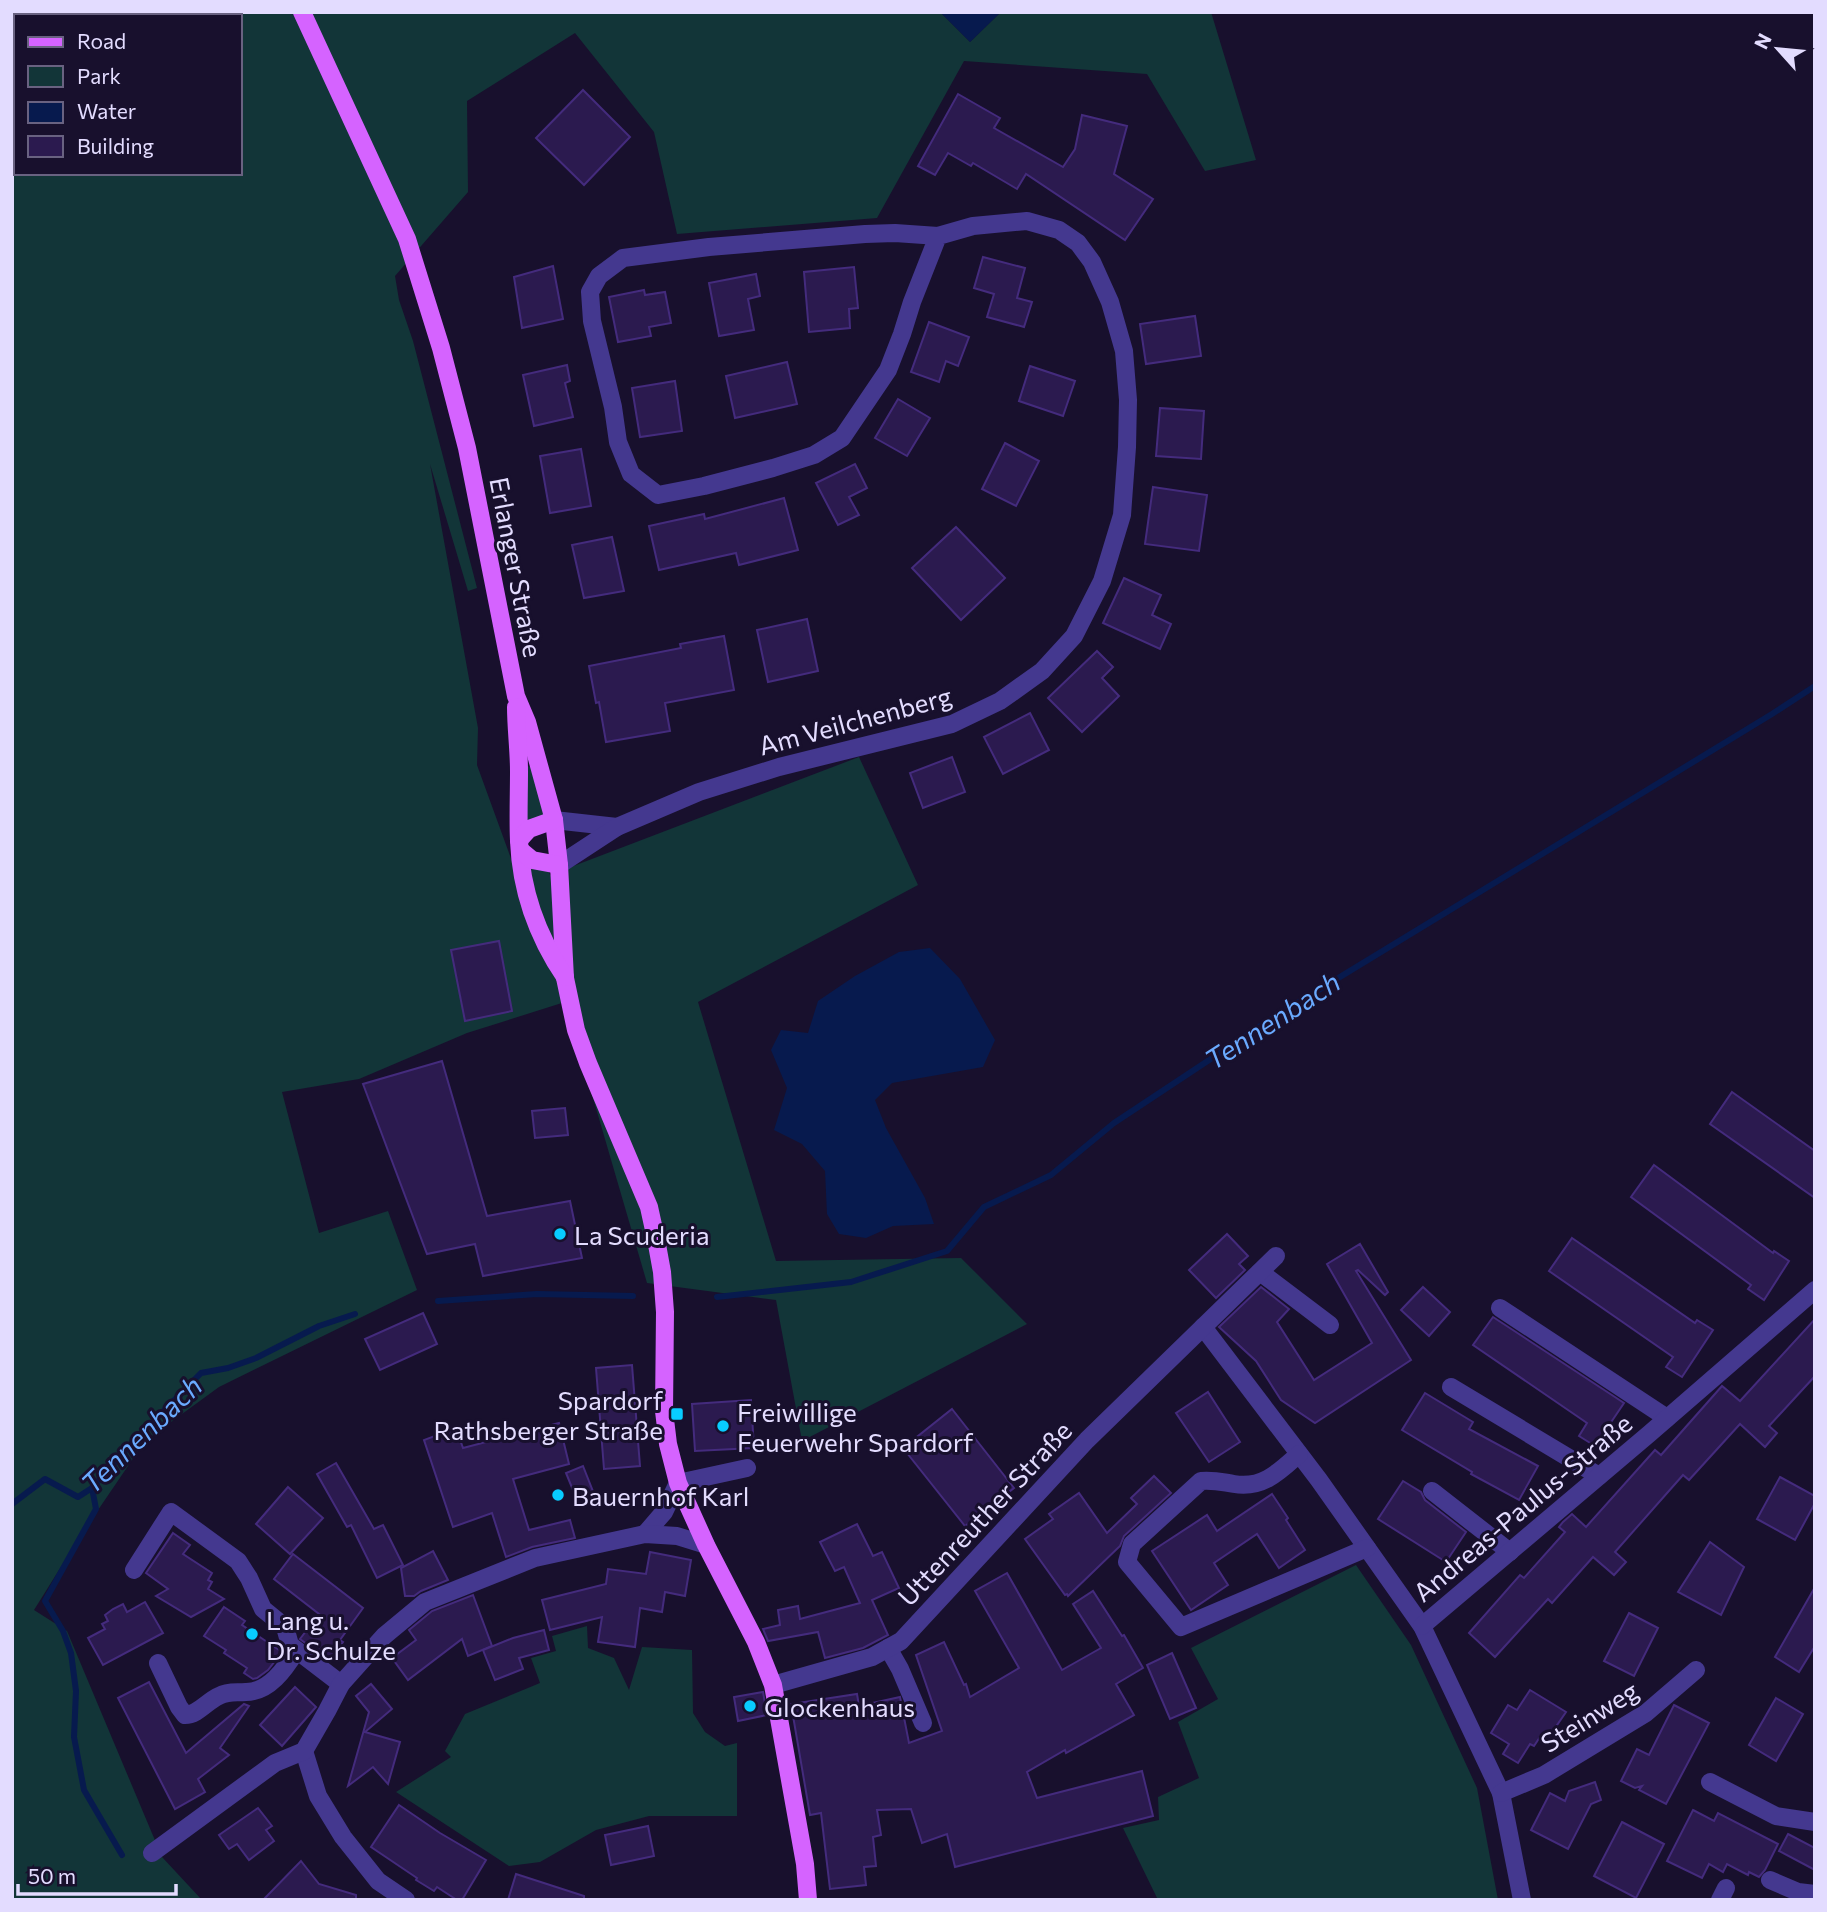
<svg xmlns="http://www.w3.org/2000/svg" width="1827" height="1912" viewBox="0 0 1827 1912" font-family="Commissioner,sans-serif">
  <rect width="100%" height="100%" fill="#18102d"/>
  <g fill="#123538" fill-rule="evenodd">
    <path d="M12 12H940L970 42 1001 12H1211L1256 160 1205 171 1147 74 964 61 877 218 677 234 654 132 575 33 467 101 468 192 395 276 399 300 413 341 477 588 468 591 430 464 478 728 477 765 521 886 526 867 548 868 550 875 859 757 918 885 698 1002 776 1261 961 1258 1027 1324 802 1441 776 1300 647 1283 565 1002 467 1033 359 1079 282 1092 319 1233 388 1211 417 1290 219 1387 145 1441 79 1538 34 1610 67 1631 162 1857 202 1900H12ZM16 16H240V173H16Z"/>
    <path d="M533 766 545 815 527 824 522 767Z"/>
    <path d="M1356 1565 1411 1645 1477 1788 1498 1900H1158L1123 1828 1159 1820 1158 1797 1199 1778 1178 1722 1218 1699 1191 1648Z"/>
    <path d="M587 1626 588 1648 614 1658 629 1690 642 1647 692 1650 693 1713 705 1732 725 1746 737 1743V1816H649L596 1830 540 1862 509 1866 396 1792 451 1757 445 1751 465 1714 540 1683 531 1658 556 1651 552 1636Z"/>
  </g>
  <g fill="#071a4e">
    <path d="M940 12H1001L970 42Z"/>
    <path d="M930 948 960 979 995 1040 983 1067 892 1083 875 1100 886 1128 925 1198 934 1224 893 1226 866 1238 839 1234 827 1214 825 1171 802 1144 774 1130 787 1088 771 1050 781 1030 808 1033 818 1001 855 976 899 952Z"/>
  </g>
  <g fill="none" stroke-linecap="round" stroke-linejoin="round">
    <g stroke="#071a4e" stroke-width="6">
      <path d="M717 1297 851 1282 947 1251 984 1207 1051 1175 1114 1123 1271 1019 1772 714 1815 686"/>
      <path d="M438 1301 537 1294 633 1296"/>
      <path d="M92 1488 96 1509 45 1601 63 1631 71 1653 76 1691 74 1737 84 1790 122 1855"/>
      <path d="M12 1504 45 1479 78 1497 92 1488 132 1443 201 1373 228 1368 256 1358 319 1326 355 1314"/>
    </g>
  </g>
  <g fill="#2b1a4f" stroke="#442b7d" stroke-width="2">
    <path d="M583 90 630 137 584 185 536 138Z"/>
    <path d="M958 94 1000 118 994 128 1063 167 1075 149 1082 115 1127 126 1114 174 1153 199 1125 240 1026 174 1017 189 973 163 971 166 948 153 935 175 918 166Z"/>
    <path d="M983 257 1025 268 1017 298 1032 302 1024 327 987 317 994 294 974 288Z"/>
    <path d="M553 266 563 319 522 328 514 277Z"/>
    <path d="M854 267 858 308 849 309 850 328 809 332 804 272Z"/>
    <path d="M756 274 760 296 748 299 754 330 719 336 709 283Z"/>
    <path d="M644 290 645 295 665 292 671 323 649 327 651 336 618 342 609 297Z"/>
    <path d="M1195 316 1201 356 1146 364 1140 324Z"/>
    <path d="M929 322 969 337 958 366 946 361 939 382 911 372Z"/>
    <path d="M787 362 797 404 735 418 726 376Z"/>
    <path d="M567 365 570 381 565 383 573 417 534 426 523 375Z"/>
    <path d="M1030 366 1075 381 1063 416 1019 401Z"/>
    <path d="M675 381 682 431 640 437 632 388Z"/>
    <path d="M898 399 930 418 907 456 875 438Z"/>
    <path d="M1160 408 1204 411 1201 459 1156 456Z"/>
    <path d="M1005 443 1039 461 1016 506 982 489Z"/>
    <path d="M581 449 591 506 550 513 540 456Z"/>
    <path d="M855 464 867 488 849 497 859 515 838 525 816 483Z"/>
    <path d="M1153 487 1207 495 1199 551 1145 544Z"/>
    <path d="M784 498 798 550 739 565 736 553 659 570 649 526 704 514 705 519Z"/>
    <path d="M956 527 1005 578 961 620 912 568Z"/>
    <path d="M612 537 624 591 584 598 572 545Z"/>
    <path d="M1124 578 1161 595 1152 615 1171 624 1160 649 1103 623Z"/>
    <path d="M807 619 818 671 768 682 757 630Z"/>
    <path d="M724 636 734 690 665 703 670 731 606 742 599 702 596 703 589 666 681 648 680 644Z"/>
    <path d="M1097 651 1113 667 1102 678 1119 696 1082 732 1048 698Z"/>
    <path d="M1030 713 1049 750 1003 774 984 737Z"/>
    <path d="M952 757 965 792 923 808 910 773Z"/>
    <path d="M499 941 512 1011 465 1021 451 950Z"/>
    <path d="M442 1061 487 1216 570 1201 582 1258 483 1276 475 1244 427 1254 363 1084Z"/>
    <path d="M1732 1092 1815 1151V1198L1710 1124Z"/>
    <path d="M565 1108 568 1135 535 1138 532 1111Z"/>
    <path d="M1654 1165 1773 1253 1774 1251 1789 1261 1764 1300 1748 1289 1751 1285 1631 1197Z"/>
    <path d="M1227 1234 1248 1256 1239 1264 1245 1270 1216 1298 1189 1270Z"/>
    <path d="M1572 1238 1695 1323 1697 1320 1713 1330 1682 1377 1666 1367 1673 1357 1549 1271Z"/>
    <path d="M1360 1244 1388 1292 1385 1295 1358 1270 1356 1271 1411 1360 1315 1423 1281 1400 1256 1361 1219 1327 1261 1287 1289 1309 1277 1322 1314 1380 1372 1343 1327 1264Z"/>
    <path d="M1423 1287 1450 1312 1429 1336 1401 1310Z"/>
    <path d="M423 1313 437 1344 380 1370 365 1339Z"/>
    <path d="M1493 1317 1624 1403 1595 1446 1579 1436 1587 1423 1473 1345Z"/>
    <path d="M1815 1319V1376L1769 1426 1777 1433 1765 1447 1740 1424 1689 1480 1683 1475 1615 1552 1626 1562 1614 1575 1593 1557 1552 1603 1548 1599 1495 1657 1469 1633 1520 1575 1524 1578 1565 1532 1559 1527 1563 1522 1572 1514 1586 1527 1655 1450 1661 1455 1722 1386 1740 1401Z"/>
    <path d="M632 1365 640 1466 604 1469 596 1368Z"/>
    <path d="M1208 1392 1240 1442 1209 1462 1176 1413Z"/>
    <path d="M1425 1393 1473 1422 1469 1429 1538 1466 1519 1500 1471 1474 1472 1472 1402 1430Z"/>
    <path d="M751 1400 754 1448 695 1451 692 1404Z"/>
    <path d="M952 1409 1014 1488 965 1526 903 1448Z"/>
    <path d="M559 1423 569 1464 513 1479 529 1530 570 1520 575 1538 532 1547 506 1557 492 1513 453 1527 424 1440 456 1428 463 1448Z"/>
    <path d="M336 1463 374 1529 383 1525 403 1565 377 1578 351 1525 347 1527 317 1474Z"/>
    <path d="M583 1466 594 1494 577 1500 566 1473Z"/>
    <path d="M1154 1476 1171 1493 1124 1536 1120 1546 1068 1596 1067 1594 1065 1595 1025 1539 1053 1519 1049 1514 1079 1493 1107 1533 1137 1504 1131 1498Z"/>
    <path d="M1780 1477 1815 1496V1503L1795 1540 1757 1519Z"/>
    <path d="M1403 1481 1421 1492 1425 1500 1466 1532 1446 1562 1378 1519Z"/>
    <path d="M288 1487 323 1518 290 1554 256 1524Z"/>
    <path d="M1272 1494 1288 1518 1286 1520 1305 1550 1279 1568 1257 1534 1214 1563 1228 1585 1191 1610 1152 1551 1207 1515 1217 1531Z"/>
    <path d="M857 1524 873 1556 882 1552 899 1588 872 1600 888 1635 863 1648 825 1658 818 1632 768 1641 763 1629 780 1625 778 1610 798 1606 800 1619 860 1603 844 1567 835 1571 820 1542Z"/>
    <path d="M173 1533 190 1545 183 1554 212 1573 208 1580 212 1582 208 1589 224 1599 191 1617 156 1596 168 1589 146 1573Z"/>
    <path d="M1710 1542 1744 1567 1721 1615 1678 1592Z"/>
    <path d="M433 1551 448 1580 421 1591 414 1596H405L401 1568Z"/>
    <path d="M650 1552 691 1560 685 1596 665 1592 662 1612 640 1608 635 1647 598 1642 602 1617 550 1630 542 1600 606 1584 608 1569 646 1574Z"/>
    <path d="M293 1554 363 1608 340 1640 343 1642 330 1661 300 1639 319 1614 274 1579Z"/>
    <path d="M1007 1573 1062 1670 1101 1648 1073 1604 1093 1591 1122 1636 1124 1635 1143 1668 1116 1684 1134 1715 1066 1753 1065 1750 1027 1772 1037 1798 1142 1771 1153 1816 955 1867 947 1834 922 1843 911 1809 877 1810 881 1835 873 1837 876 1866 864 1867 866 1885 830 1889 821 1813 810 1815 791 1704 857 1694 859 1706 900 1697 909 1743 942 1731 916 1655 944 1642 964 1685 966 1684 970 1697 1019 1668 975 1591Z"/>
    <path d="M1815 1587V1646L1799 1672 1775 1657Z"/>
    <path d="M473 1595 492 1646 468 1656 462 1639 408 1680 392 1658 416 1640 409 1630 432 1611Z"/>
    <path d="M145 1602 163 1633 103 1665 88 1638 105 1629 102 1624 108 1621 105 1615 113 1609 123 1604 127 1612Z"/>
    <path d="M224 1607 245 1621 242 1625 282 1652 268 1670 257 1678 253 1679 244 1673 247 1668 224 1653 226 1650 204 1636Z"/>
    <path d="M1629 1613 1658 1628 1634 1676 1604 1661Z"/>
    <path d="M544 1630 549 1650 519 1658 523 1669 495 1680 483 1650 513 1638Z"/>
    <path d="M1172 1653 1196 1708 1170 1719 1147 1665Z"/>
    <path d="M149 1682 186 1753 244 1704 249 1706 220 1748 229 1755 198 1779 205 1792 175 1809 118 1698Z"/>
    <path d="M371 1684 392 1709 365 1732 400 1742 388 1784 373 1767 348 1786 369 1712 356 1696Z"/>
    <path d="M295 1687 316 1707 282 1746 260 1725Z"/>
    <path d="M1530 1690 1566 1712 1546 1741 1540 1737 1534 1746 1530 1744 1518 1763 1503 1754 1509 1744 1491 1733 1508 1705 1517 1710Z"/>
    <path d="M763 1692 767 1715 738 1721 734 1697Z"/>
    <path d="M1776 1698 1803 1714 1776 1761 1749 1745Z"/>
    <path d="M1674 1705 1709 1723 1666 1804 1639 1790 1642 1786 1635 1788 1621 1781 1637 1749 1649 1755Z"/>
    <path d="M1595 1782 1601 1800 1591 1804 1568 1849 1531 1830 1550 1793 1565 1801 1569 1791Z"/>
    <path d="M399 1805 440 1833 486 1860 462 1900H457L437 1887 434 1891 416 1880 417 1878 371 1847Z"/>
    <path d="M258 1808 272 1826 266 1830 274 1841 249 1860 237 1844 229 1849 219 1835Z"/>
    <path d="M1693 1810 1714 1821 1718 1813 1778 1844 1765 1870 1759 1877 1749 1872 1748 1875 1727 1864 1723 1872 1709 1864 1702 1878 1667 1861Z"/>
    <path d="M1622 1822 1664 1844 1636 1898 1594 1876Z"/>
    <path d="M648 1826 654 1856 611 1865 605 1835Z"/>
    <path d="M1788 1834 1815 1848V1870L1779 1851Z"/>
    <path d="M301 1861 319 1884 356 1895V1900H263Z"/>
    <path d="M516 1874 584 1896V1900H508Z"/>
  </g>
  <g fill="none" stroke-linecap="round" stroke-linejoin="round">
    <g stroke="#44388f" stroke-width="18">
      <path d="M554 820 617 827"/>
      <path d="M559 865 617 827 699 792 779 767 952 724 1000 701 1042 671 1074 636 1102 581 1122 515 1127 447 1128 400 1124 351 1110 302 1092 262 1078 243 1059 230 1027 221 973 226 938 236 895 233 865 234 709 247 623 258 599 276 590 292 592 321 613 407 618 442 631 474 658 495 704 486 773 468 814 455 842 438 888 370 902 334 912 302 938 236"/>
      <path d="M1260 1272 1330 1325"/>
      <path d="M1500 1308 1667 1418"/>
      <path d="M1203 1327 1319 1480 1422 1626 1501 1793 1522 1900"/>
      <path d="M1451 1387 1599 1476"/>
      <path d="M1299 1454C1280 1471 1263 1489 1234 1484 1221 1482 1215 1480 1201 1481L1132 1544 1127 1562 1181 1627 1367 1548"/>
      <path d="M1432 1491 1510 1552"/>
      <path d="M645 1534 664 1512 678 1483 747 1468"/>
      <path d="M134 1570 171 1512 238 1561 249 1578 263 1609 285 1627 290 1645 341 1684"/>
      <path d="M1422 1626 1649 1434 1815 1290"/>
      <path d="M888 1648 900 1669 923 1723"/>
      <path d="M158 1663 179 1707 185 1715C198 1715 207 1701 219 1696 228 1691 236 1693 246 1692 269 1692 285 1669 296 1651"/>
      <path d="M773 1685 872 1657 901 1641 1087 1440 1276 1256"/>
      <path d="M304 1751 318 1796 343 1837 378 1881 406 1900"/>
      <path d="M1710 1782 1776 1816 1815 1822"/>
      <path d="M1501 1793 1544 1775 1646 1713 1696 1670"/>
      <path d="M152 1853 275 1763 304 1751 327 1711 341 1684 384 1636 425 1602 535 1558 645 1534 677 1536 706 1545"/>
      <path d="M1770 1880 1798 1892 1815 1894"/>
      <path d="M1720 1900 1726 1888"/>
    </g>
    <g stroke="#d563ff" stroke-width="18">
      <path d="M302 12 407 239 441 348 467 448 516 696 527 722 554 820 559 865 565 978 576 1030 588 1063 649 1207 656 1239 662 1272 665 1312 664 1411 668 1444 678 1483 706 1545 756 1642 773 1685 805 1864 808 1900"/>
      <path d="M516 707C516 728 519 750 519 771 519 794 518 818 519 841 521 890 538 937 565 977"/>
      <path d="M519 840 529 829 554 820"/>
      <path d="M520 850 532 860 559 865"/>
    </g>
  </g>
  <g fill="#08ccff" stroke="#18102d" stroke-width="2.5">
    <circle cx="560" cy="1234" r="7"/>
    <rect x="670" y="1407" width="14" height="14" rx="3.5"/>
    <circle cx="723" cy="1426" r="7"/>
    <circle cx="558" cy="1495" r="7"/>
    <circle cx="252" cy="1634" r="7"/>
    <circle cx="750" cy="1706" r="7"/>
  </g>
  <g text-anchor="middle" dominant-baseline="central" stroke-width="6" stroke-linejoin="round" paint-order="stroke">
    <g font-size="26" fill="#e3dcff" stroke="#18102d">
      <text transform="translate(517 567) rotate(79)">Erlanger Straße</text>
      <text transform="translate(855 720) rotate(-15)">Am Veilchenberg</text>
      <text transform="translate(1522 1507) rotate(-40)">Andreas-Paulus-Straße</text>
      <text transform="translate(984 1513) rotate(-47)">Uttenreuther Straße</text>
      <text transform="translate(1589 1716) rotate(-32)">Steinweg</text>
    </g>
    <g font-size="26" fill="#e3dcff" stroke="#18102d" text-anchor="start">
      <text x="574" y="1234">La Scuderia</text>
      <text x="663" y="1399" text-anchor="end">Spardorf<tspan x="663" dy="30">Rathsberger Straße</tspan></text>
      <text x="737" y="1411">Freiwillige<tspan x="737" dy="30">Feuerwehr Spardorf</tspan></text>
      <text x="572" y="1495">Bauernhof Karl</text>
      <text x="266" y="1619">Lang u.<tspan x="266" dy="30">Dr. Schulze</tspan></text>
      <text x="764" y="1706">Glockenhaus</text>
    </g>
    <g font-size="28" font-style="italic" fill="#6aaaff" stroke="#18102d">
      <text transform="translate(1272 1020) rotate(-33)">Tennenbach</text>
      <text transform="translate(141 1434) rotate(-44)">Tennenbach</text>
    </g>
  </g>
  <rect width="1827" height="1912" fill="none" stroke="#e3dcff" stroke-width="28"/>
  <rect x="14" y="14" width="228" height="161" fill="#18102d" stroke="#696281" stroke-width="2"/>
  <rect x="28" y="37" width="35" height="10" fill="#d563ff" stroke="#696281" stroke-width="2"/>
  <text x="77" y="49" font-size="21" fill="#e3dcff">Road</text>
  <rect x="28" y="66" width="35" height="21" fill="#123538" stroke="#696281" stroke-width="2"/>
  <text x="77" y="84" font-size="21" fill="#e3dcff">Park</text>
  <rect x="28" y="102" width="35" height="21" fill="#071a4e" stroke="#696281" stroke-width="2"/>
  <text x="77" y="119" font-size="21" fill="#e3dcff">Water</text>
  <rect x="28" y="136" width="35" height="21" fill="#2b1a4f" stroke="#696281" stroke-width="2"/>
  <text x="77" y="154" font-size="21" fill="#e3dcff">Building</text>
  <g transform="translate(1778 49) rotate(297)" stroke="#18102d" stroke-width="5" paint-order="stroke">
  <path d="M0-5L12 26L0 18L-12 26Z" fill="#e3dcff"/>
  <text y="-10" font-size="19" font-weight="bold" text-anchor="middle" fill="#e3dcff">N</text>
  </g>
  <path d="M18 1884v10h158v-10" fill="none" stroke="#e3dcff" stroke-width="3.5"/>
  <text x="28" y="1884" font-size="21" fill="#e3dcff" stroke="#18102d" stroke-width="5" paint-order="stroke">50 m</text>
</svg>
